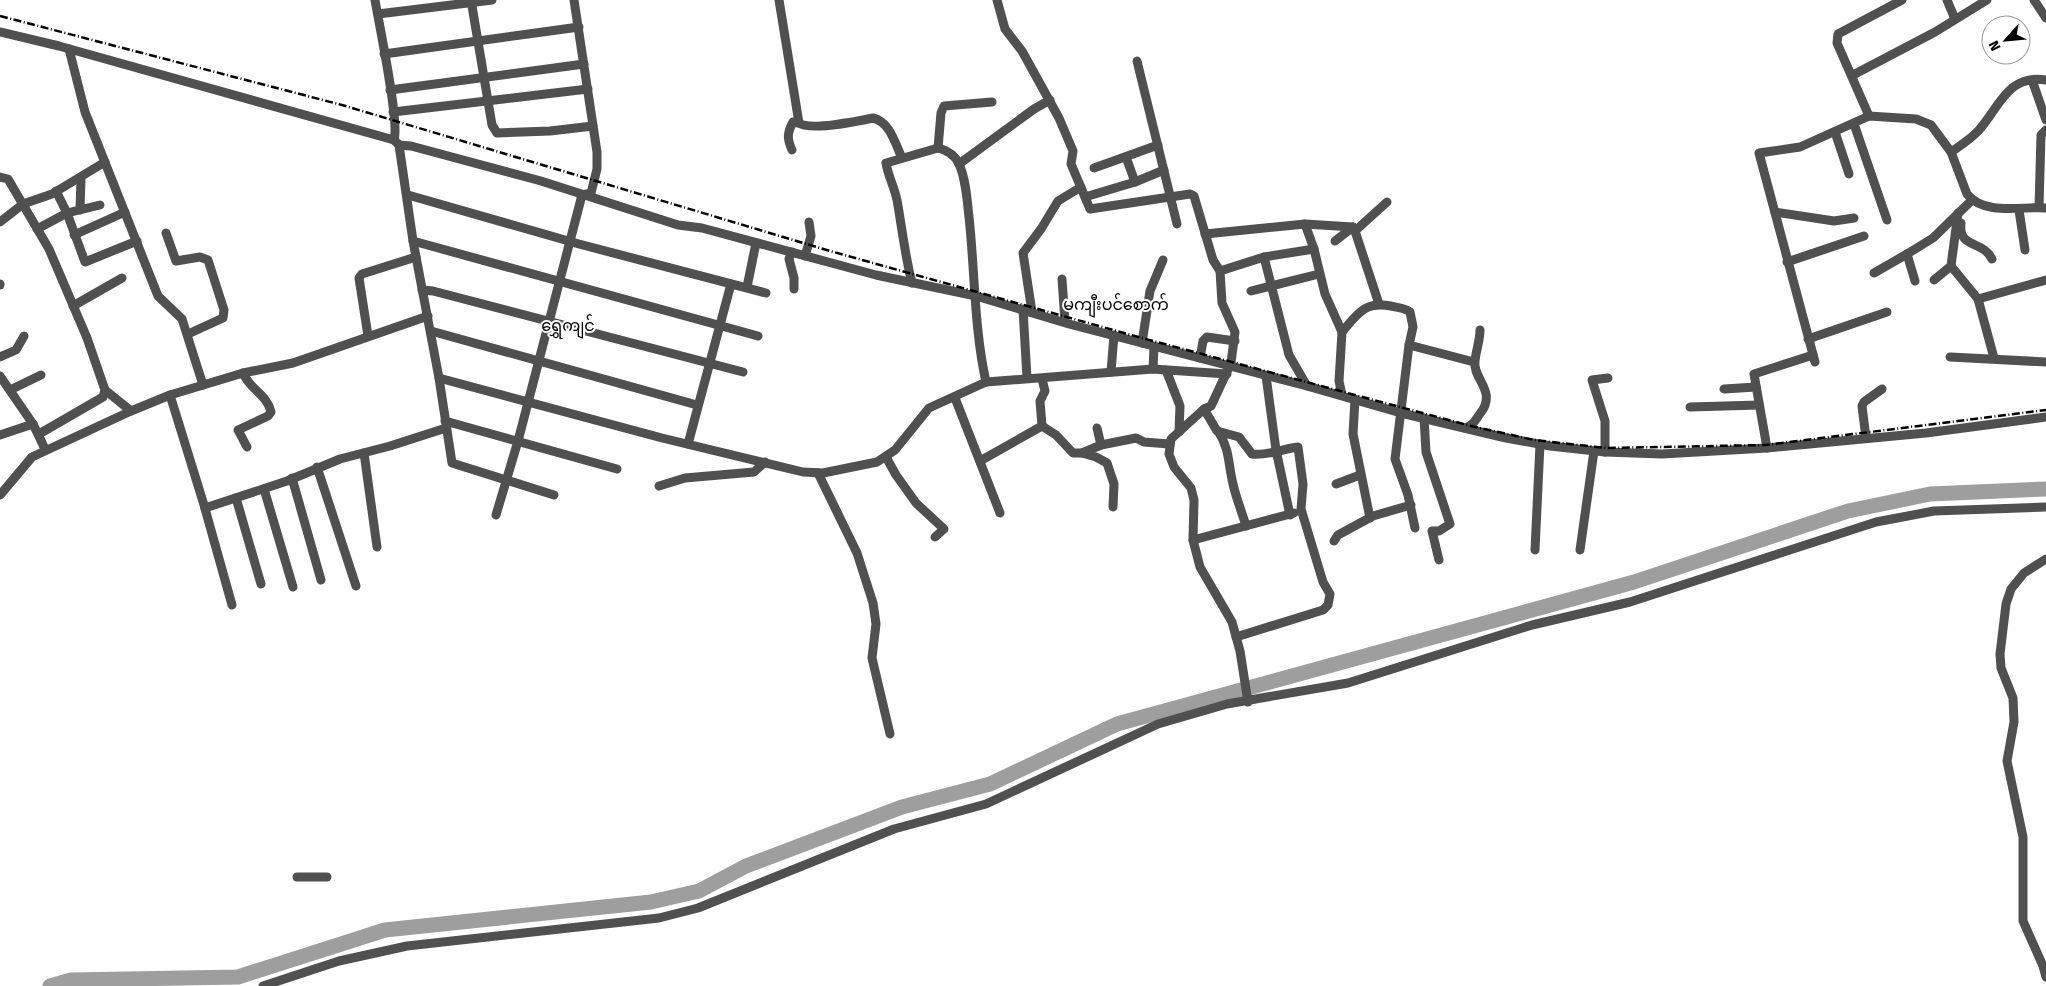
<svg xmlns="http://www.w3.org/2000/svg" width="2046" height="986" viewBox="0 0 2046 986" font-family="'Fira Sans','Noto Sans Myanmar',sans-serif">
  <rect width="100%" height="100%" fill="#fff"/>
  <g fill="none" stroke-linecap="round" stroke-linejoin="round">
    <path stroke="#9e9e9e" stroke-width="15" d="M50 986 71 980 238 977 385 930 651 902 699 891 746 866 902 807 990 784 1117 724 1634 582 1848 511 1930 494 2046 489"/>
    <g stroke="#505050" stroke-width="9">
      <path d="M375 0C379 24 400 123 394 140L399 145 413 241 439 378 452 463 554 495"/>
      <path d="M471 0 492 125 497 133 550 131 593 126"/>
      <path d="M779 0 799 123C809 131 859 121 873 118 890 122 895 143 902 158"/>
      <path d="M997 0 1005 29 1022 51 1059 118 1073 151 1071 164 1090 209 1190 194 1194 196 1213 260 1220 271 1222 303 1235 332 1231 363 1211 406 1204 409 1171 439 1169 454 1174 467 1191 488 1194 500 1193 540 1200 567 1232 622 1240 651 1248 702"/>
      <path d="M1947 0 1955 19"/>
      <path d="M2034 0 2046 18"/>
      <path d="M378 14 492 0"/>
      <path d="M0 32 59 46 394 140"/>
      <path d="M69 49 85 112 158 296 182 319 203 385"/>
      <path d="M384 54 579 27"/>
      <path d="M1137 61 1177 224"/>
      <path d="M1853 75 1935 32 1987 0"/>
      <path d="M2032 80 2046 120"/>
      <path d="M390 90 584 64"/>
      <path d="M393 112 588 89"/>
      <path d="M1869 116 1837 43 1838 34 1902 0"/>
      <path d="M1854 124 1887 220"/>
      <path d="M1835 132 1849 174"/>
      <path d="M399 145 411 146 541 181 678 225 702 228 876 275 976 296 1069 324 1307 386 1401 413 1506 438 1550 446 1605 452 1662 454 1767 448 1926 433 2046 417"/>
      <path d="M938 148 941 113 944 106 992 102"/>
      <path d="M792 150C787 139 787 133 793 122L799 123"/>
      <path d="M1951 152C1961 145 1971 139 1979 130 2000 106 2008 74 2046 80"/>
      <path d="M1126 157 1135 182"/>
      <path d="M959 164 1034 109 1050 100"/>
      <path d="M1094 168 1158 145"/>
      <path d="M0 177 8 179 49 249 87 338 105 390 103 397 39 434"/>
      <path d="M56 191 67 213 85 262 137 241"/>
      <path d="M408 195 579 244 766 293"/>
      <path d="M1085 197 1135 182 1164 170"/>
      <path d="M2039 207 2041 135 2046 130"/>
      <path d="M80 210 81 178"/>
      <path d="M2019 210 2025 250"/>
      <path d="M1775 212 1834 221 1854 218"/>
      <path d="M0 222 23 204 52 194 105 162"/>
      <path d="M1961 223C1958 249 1983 240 1992 259"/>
      <path d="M1305 224 1314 249 1325 294 1342 332 1339 381 1342 395"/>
      <path d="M37 229 67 213 100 205"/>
      <path d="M1355 231 1379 304"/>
      <path d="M166 233 176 261 200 257 208 260 224 310 223 318 188 334"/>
      <path d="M1205 234 1305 224 1353 227 1355 231 1387 202"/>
      <path d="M74 235 125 212"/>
      <path d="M413 241 758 336"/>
      <path d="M1335 241 1353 227"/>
      <path d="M792 252 789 259 794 278V289"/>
      <path d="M805 256 811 236 809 222"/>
      <path d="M1264 257 1289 355 1307 386"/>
      <path d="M1787 262 1864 236"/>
      <path d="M1951 266 1978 299 1994 358"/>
      <path d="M1220 271 1264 257 1314 249"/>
      <path d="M1874 273 1907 254"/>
      <path d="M1062 279 1065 322"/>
      <path d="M1934 280 1951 266 1958 213"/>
      <path d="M1915 281 1907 254 1933 238 1972 200"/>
      <path d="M912 283C905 256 902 228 897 200 894 186 888 176 886 163L938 148C946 150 955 155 959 164 966 179 967 200 969 217 975 272 974 328 986 382"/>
      <path d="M0 284V285"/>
      <path d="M747 287 756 243"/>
      <path d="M422 290 433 291 743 372"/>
      <path d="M1251 291 1319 274"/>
      <path d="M1978 299 2046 280"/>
      <path d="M73 306 122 278"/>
      <path d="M1023 309 1027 378"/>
      <path d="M1032 312 1023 253 1041 229 1058 201 1081 187"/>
      <path d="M431 331 697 405"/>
      <path d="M1342 332C1358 313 1365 301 1391 306 1397 308 1404 307 1410 312L1413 327 1409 345"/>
      <path d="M368 336 359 278 362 274 416 257"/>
      <path d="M1808 339 1887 312"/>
      <path d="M1142 343 1150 291 1163 260"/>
      <path d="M0 357 16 350 24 336"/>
      <path d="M1950 357 2046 362"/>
      <path d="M1200 358 1203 341 1207 337 1235 341"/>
      <path d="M1815 362 1759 153 1800 147 1869 116 1916 119 1931 125 1951 152 1967 194C1984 216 2023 206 2046 208"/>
      <path d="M1153 369 1154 347"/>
      <path d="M1166 370 1180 406 1179 432"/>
      <path d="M1111 372 1114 335"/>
      <path d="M243 373C250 390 267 394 271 412L268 416 238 430 247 447"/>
      <path d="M0 376 33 424 45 449"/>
      <path d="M1266 376 1276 450 1290 515"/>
      <path d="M439 378 662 438 803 472 823 473 877 462 895 450 929 408 986 382 1153 369 1227 374"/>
      <path d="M1724 389 1756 387"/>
      <path d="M10 390 41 375"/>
      <path d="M105 390 131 411"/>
      <path d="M170 395 204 505 232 605"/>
      <path d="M955 398 1000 513"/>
      <path d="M1355 399 1353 434 1370 518"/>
      <path d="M1690 407 1759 405"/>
      <path d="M1204 409 1217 431 1239 437 1252 454C1267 456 1282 449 1298 447L1303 484 1301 509 1323 582 1330 594 1328 605 1323 610 1236 637"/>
      <path d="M1424 418 1426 452 1450 524 1439 531H1432L1439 560"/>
      <path d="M445 421 617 469"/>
      <path d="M1042 426 1056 435 1073 453H1082L1101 445 1136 438 1144 442 1169 444"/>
      <path d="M1097 428 1101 445"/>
      <path d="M1465 428C1472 426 1475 421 1479 415 1499 392 1472 379 1475 361 1476 350 1480 341 1480 330"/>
      <path d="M1218 431C1230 449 1228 464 1233 484 1236 498 1242 512 1246 526"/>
      <path d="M0 435 33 424"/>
      <path d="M1866 438 1862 406 1864 402 1882 389"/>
      <path d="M688 444 731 284"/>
      <path d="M1767 448 1754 374 1813 355"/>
      <path d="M1605 452V421L1592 380 1608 378"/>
      <path d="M364 453 377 547"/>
      <path d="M1082 453 1096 457 1107 463 1114 484 1113 507"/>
      <path d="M886 457 896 475 916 503 944 529 935 537"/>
      <path d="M980 461 1042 426 1040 401 1045 391 1042 379"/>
      <path d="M317 467 356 586"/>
      <path d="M818 473 857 553 873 603 876 624 872 658 890 734"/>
      <path d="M292 478 321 580"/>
      <path d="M1336 484 1360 475"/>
      <path d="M659 486 685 478 754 472 765 462"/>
      <path d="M264 489 293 587"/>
      <path d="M0 495 32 457 131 411 170 395 243 373 293 363 428 316"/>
      <path d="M236 498 261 584"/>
      <path d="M205 508 287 481 340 459 390 446 446 428"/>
      <path d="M496 515 518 441 582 195 591 193 597 169V152L574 0"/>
      <path d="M1415 528 1408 495 1395 459 1409 345 1474 362"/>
      <path d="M1193 540 1294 513"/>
      <path d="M1334 541 1338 535 1373 516 1411 505"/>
      <path d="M1535 550 1540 444"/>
      <path d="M1580 550 1594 451"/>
      <path d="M2046 559 2024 573 2011 589 2006 604 2000 654 2001 668 2013 698 2014 722 2007 761 2023 837V921L2043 966 2046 977"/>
      <path d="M297 877H327"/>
      <path d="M263 986 339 961 407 946 659 918 698 908 894 829 986 804 1158 724 1227 704 1348 683 1532 625 1630 602 1876 522 1934 511 2046 507"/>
    </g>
    <path stroke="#000" stroke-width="2.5" stroke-dasharray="8 2.5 1 2.5" stroke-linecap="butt" d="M0 16 342 105 830 251 1142 338 1471 426 1534 440 1606 448 1766 445 2046 410"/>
  </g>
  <g text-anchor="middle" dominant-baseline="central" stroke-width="4" stroke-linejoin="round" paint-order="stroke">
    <g font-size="16" fill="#000" stroke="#fff">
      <text x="1116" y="304">မကျီးပင်စောက်</text>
      <text x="568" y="325">ရွှေကျင်</text>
    </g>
  </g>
  <g transform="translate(2006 40) rotate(243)"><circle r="24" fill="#ffffff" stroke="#999999"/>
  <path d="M0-4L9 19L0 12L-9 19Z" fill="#000000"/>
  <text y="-8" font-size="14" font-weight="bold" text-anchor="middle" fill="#000000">N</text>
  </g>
</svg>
